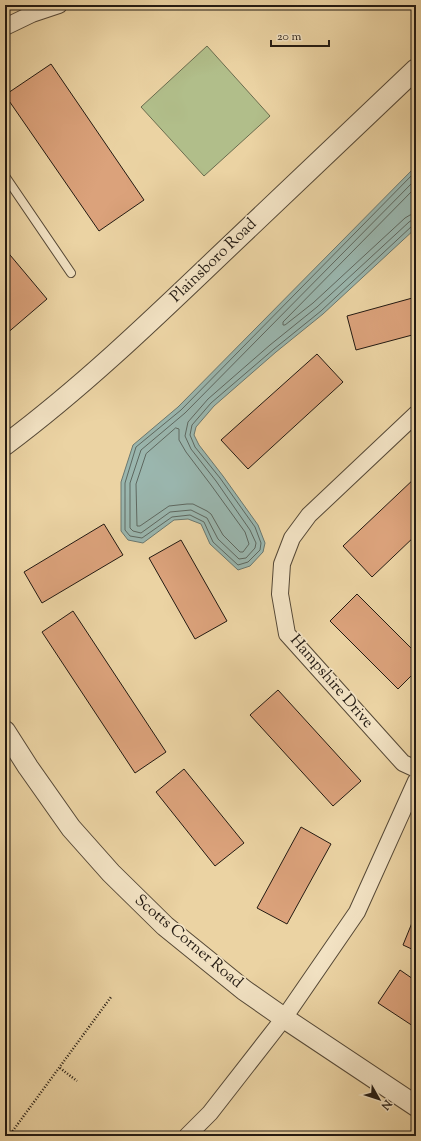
<svg xmlns="http://www.w3.org/2000/svg" width="421" height="1141" viewBox="0 0 421 1141" font-family="'Sorts Mill Goudy',serif">
  <rect width="100%" height="100%" fill="#ebd3a3"/>
  <filter id="stains"><feTurbulence type="fractalNoise" baseFrequency=".005" numOctaves="4"/><feColorMatrix values="0 0 0 0 .2 0 0 0 0 .09 0 0 0 0 .02 0 0 0 .5 -.17"/></filter>
  <radialGradient id="worn" r=".72"><stop offset=".6" stop-color="#630" stop-opacity="0"/><stop offset="1" stop-color="#630" stop-opacity=".3"/></radialGradient>
  <path fill="#b1be8a" stroke="#6a6c4e" d="M207 46 270 116 204 176 141 107Z"/>
  <path fill="#9ab6ae" stroke="#6a7870" d="M416 166V228L323 314 276 352 214 406 196 427 194 435 199 445 223 476 258 525 265 543 263 552 250 566 238 570 210 544 201 524 188 519 174 520 143 543 128 540 121 531V482L133 445 178 407Z"/>
  <g fill="none" stroke-linecap="round" stroke-linejoin="round">
    <g stroke="#5e6860" stroke-width="1">
      <path d="M416 171 181 410 136 447 125 483V530L130 536 142 538 172 517 190 515 204 522 213 542 238 565 248 562 260 550 261 543 255 527 220 478 195 447 190 435 192 425 211 403 274 349 321 311 412 226 416 225"/>
      <path d="M416 179 185 413 141 450 130 483V528L133 531 141 533 170 512 191 510 207 518 218 539 239 559 246 558 255 548 256 543 250 530 216 481 191 449 185 436 188 422 208 399 270 345 317 307 409 222 412 220H416"/>
      <path d="M416 187 283 322V325H285L313 303 405 218 410 215 416 214"/>
      <path d="M176 428 179 429V440L186 452 211 485 245 532 249 544 243 552H240L223 535 211 514 207 511 193 504H187L169 506 140 526H137L136 484 146 454Z"/>
    </g>
  </g>
  <g fill="#dba27b" stroke="#231a12">
    <path d="M51 64 144 200 99 231 5 95Z"/>
    <path d="M5 249 47 299 5 335Z"/>
    <path d="M416 297V334L356 350 347 316Z"/>
    <path d="M317 354 343 382 248 469 221 440Z"/>
    <path d="M416 477V535L372 577 343 546Z"/>
    <path d="M104 524 123 555 42 603 24 572Z"/>
    <path d="M181 540 227 621 195 639 149 558Z"/>
    <path d="M357 594 416 653V671L398 689 330 621Z"/>
    <path d="M73 611 166 752 135 773 42 632Z"/>
    <path d="M278 690 361 781 333 806 250 715Z"/>
    <path d="M184 769 244 843 215 866 156 792Z"/>
    <path d="M301 827 331 844 287 924 257 908Z"/>
    <path d="M416 913V951L403 945Z"/>
    <path d="M400 970 416 981V1028L378 1003Z"/>
  </g>
  <g fill="none" stroke-linecap="round" stroke-linejoin="round">
    <g stroke="#554836" stroke-width="10">
      <path id="service" d="M5 176 71 273"/>
    </g>
    <g stroke="#554836" stroke-width="18">
      <g id="minor">
        <path d="M5 27 32 14 59 5"/>
        <path d="M416 414 309 515 292 538 282 564 280 594 287 634 403 763 416 769"/>
        <path d="M187 1136 210 1113 284 1018 357 912 416 781"/>
      </g>
    </g>
    <g stroke="#554836" stroke-width="22">
      <g id="tertiary">
        <path d="M5 445C80 389 148 324 216 259 283 196 349 132 416 69"/>
        <path d="M5 731 28 767 71 828 111 873 165 926 244 990 284 1018 416 1106"/>
      </g>
    </g>
    <g stroke="#231a12" stroke-width="2.5" stroke-dasharray="1 2" stroke-linecap="butt">
      <path d="M60 1068 77 1081"/>
      <path d="M9 1136 111 997"/>
    </g>
    <use href="#service" stroke="#f2e2c3" stroke-width="8"/>
    <use href="#minor" stroke="#f2e2c3" stroke-width="16"/>
    <use href="#tertiary" stroke="#f2e2c3" stroke-width="20"/>
  </g>
  <g text-anchor="middle" dominant-baseline="central" stroke-width="3.5" stroke-linejoin="round" paint-order="stroke">
    <g font-size="16" fill="#231a12" stroke="#f2e2c3">
      <text transform="translate(214 261) rotate(-44)">Plainsboro Road</text>
      <text transform="translate(331 682) rotate(49)">Hampshire Drive</text>
      <text transform="translate(188 942) rotate(40)">Scotts Corner Road</text>
    </g>
  </g>
  <rect width="421" height="1141" fill="none" stroke="#ebd3a3" stroke-width="20"/>
  <rect x="6" y="6" width="409" height="1129" fill="none" stroke="#231a12" stroke-width="2"/>
  <rect x="10" y="10" width="401" height="1121" fill="none" stroke="#231a12"/>
  <g transform="translate(379 1099) rotate(129)" stroke="#f2e2c3" stroke-width="3" paint-order="stroke">
  <path d="M0-3L7 15L0 10L-7 15Z" fill="#231a12"/>
  <text y="-6" font-size="11" font-weight="bold" text-anchor="middle" fill="#231a12">N</text>
  </g>
  <path d="M271 40v6h58v-6" fill="none" stroke="#231a12" stroke-width="2"/>
  <text x="277" y="40" font-size="12" fill="#231a12" stroke="#f2e2c3" stroke-width="3" paint-order="stroke">20 m</text>
  <rect width="100%" height="100%" filter="url(#stains)"/>
  <rect width="100%" height="100%" fill="url(#worn)"/>
</svg>
